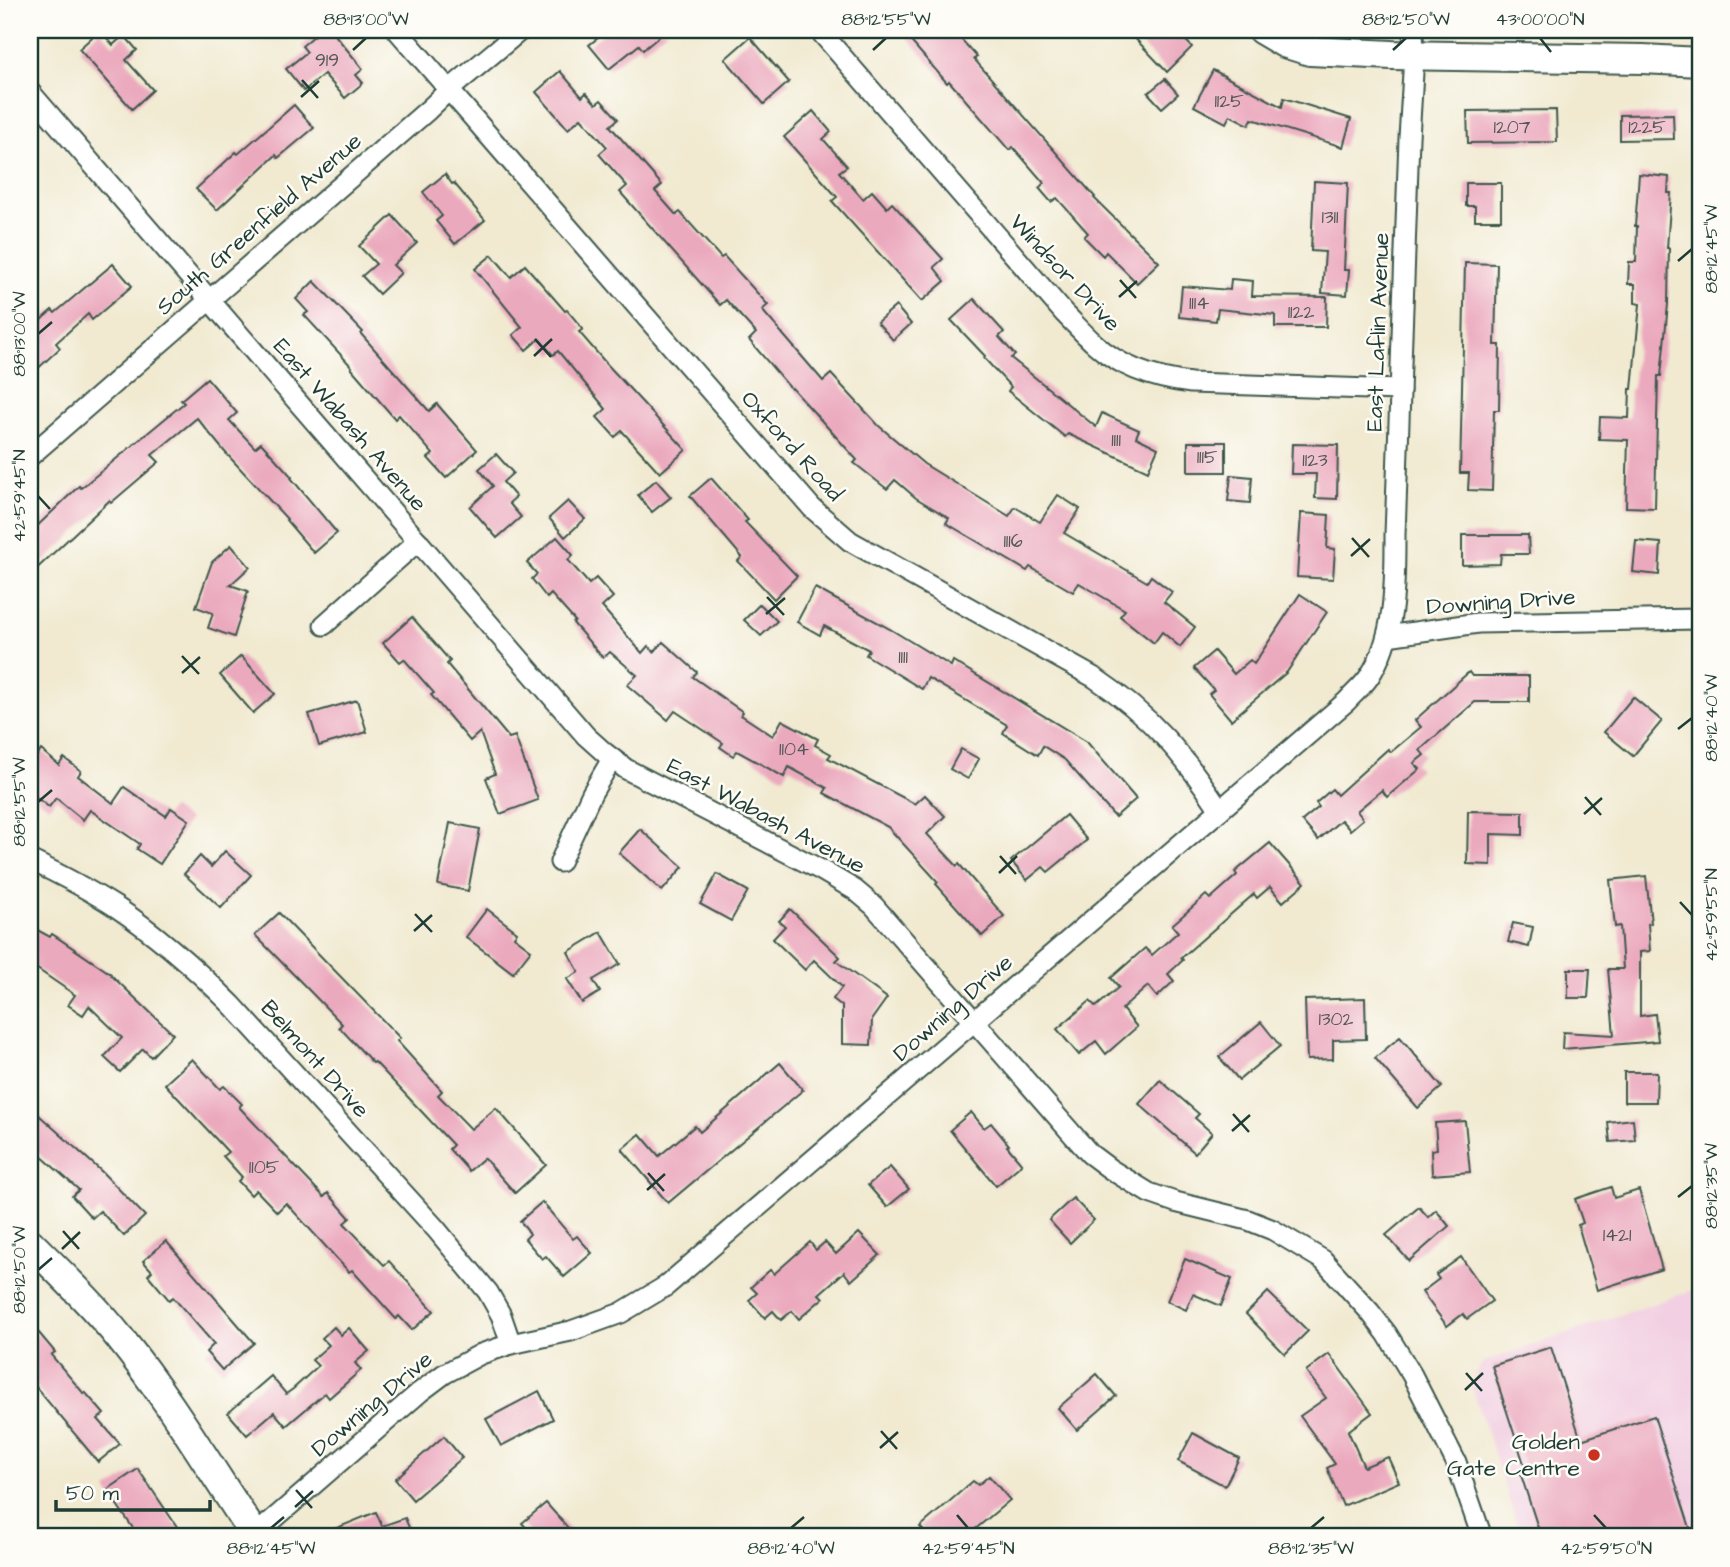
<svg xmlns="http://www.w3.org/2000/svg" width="1730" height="1567" viewBox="0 0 1730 1567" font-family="'Architects Daughter',sans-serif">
  <rect width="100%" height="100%" fill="#fdfcf7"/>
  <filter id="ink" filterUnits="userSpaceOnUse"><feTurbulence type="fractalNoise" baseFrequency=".0143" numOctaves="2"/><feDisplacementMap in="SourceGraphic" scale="14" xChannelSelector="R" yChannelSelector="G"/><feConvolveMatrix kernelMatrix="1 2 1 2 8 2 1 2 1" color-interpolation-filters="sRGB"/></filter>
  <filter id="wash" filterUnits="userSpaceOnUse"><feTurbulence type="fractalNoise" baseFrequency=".00686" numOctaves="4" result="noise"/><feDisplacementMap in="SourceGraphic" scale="28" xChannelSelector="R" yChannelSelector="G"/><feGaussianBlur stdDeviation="1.57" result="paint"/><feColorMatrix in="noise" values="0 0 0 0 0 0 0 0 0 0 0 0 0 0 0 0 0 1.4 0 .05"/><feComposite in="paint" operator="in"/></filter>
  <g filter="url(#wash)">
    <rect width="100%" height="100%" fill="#f1ead1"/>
    <path fill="#f2cfe2" d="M1693 1290 1700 1302V1537H1521L1472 1387 1476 1372 1484 1362Z"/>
    <g id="blocks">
      <g fill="#eba9be">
        <path d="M100 30 113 45 124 35 137 50 126 60 153 90 132 109 79 49Z"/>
        <path d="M321 30H331L363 69 356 75 363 83 345 98 324 74 304 91 286 69 307 52 302 46Z"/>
        <path d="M608 30H667L643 50 639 45 609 69 589 45Z"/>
        <path d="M901 30H953L977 57 974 59 1095 197 1094 198 1159 262 1137 283 1106 252 1103 256 1084 237 1088 233 1057 198 1051 202 1039 188 1044 183 1013 147 1009 150 949 81 947 83Z"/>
        <path d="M1127 30H1176L1192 47 1167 72Z"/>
        <path d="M750 37 789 82 764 104 725 59Z"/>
        <path d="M1213 70 1282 107 1284 98 1351 119 1343 147 1252 119 1249 125 1230 115 1226 123 1194 106Z"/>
        <path d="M560 71 582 97 586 93 596 104 601 100 618 119 610 126 662 185 655 191 676 215 680 212 721 258 724 256 768 305 762 310 823 381 831 374 879 426 924 464 1009 516 1015 507 1040 522 1058 495 1080 509 1064 533 1147 582 1151 576 1172 592 1164 602 1195 627 1180 647 1162 632 1154 643 1120 616 1125 610 1079 583 1073 592 1030 567 1027 571 946 523 949 518 916 498 895 480 887 489 854 463 857 460 792 388 791 389 749 340 756 333 726 300 720 305 620 192 627 186 599 154 607 147 581 118 568 129 536 92Z"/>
        <path d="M1165 79 1178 94 1162 108 1148 93Z"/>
        <path d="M294 105 314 128 278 158 276 155 217 210 196 189 236 152 238 154Z"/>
        <path d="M1556 110 1557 142 1468 143 1467 111Z"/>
        <path d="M813 111 831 132 823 139 847 166 839 172 863 199 872 191 887 208 892 203 943 259 934 267 945 281 922 301 832 201 837 197 784 137Z"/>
        <path d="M1673 114 1674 139 1620 140V115Z"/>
        <path d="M445 174 452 184 454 183 485 220 455 244 436 221 442 216 423 192Z"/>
        <path d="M1639 174 1669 177 1668 193H1671L1667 248H1669L1668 304 1661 376H1658L1655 508 1626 507 1628 440 1599 439 1600 417 1629 418 1630 389H1632L1640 304 1635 303V284H1628L1629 262H1636L1637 226H1635Z"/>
        <path d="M1314 181 1348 183 1344 270H1349L1347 295 1322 293 1325 252 1311 251Z"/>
        <path d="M1466 183H1501V220H1475V206H1466Z"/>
        <path d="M392 215 417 243 393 265 401 273 379 294 362 276 376 264 359 246Z"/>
        <path d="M492 255 511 277 525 265 565 311 567 310 583 329 579 332 605 362 686 450 660 473 622 431 615 437 597 417 606 409 558 351 553 355 539 339 526 350 513 335 522 327 475 269Z"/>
        <path d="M1465 263 1497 264 1495 345H1500L1499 410H1494L1492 491 1468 490 1469 473H1460Z"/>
        <path d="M113 264 132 286 92 320 88 314 56 343 60 348 30 376V330L52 310 55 313Z"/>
        <path d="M1231 279 1253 281 1252 296 1327 297 1326 327H1275V315L1218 309 1216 321 1179 317 1182 286 1230 290Z"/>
        <path d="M314 281 363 332 361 334 429 411 437 404 477 450 446 478 428 458 433 454 399 415 395 419 351 368 352 367 304 315 308 312 296 299Z"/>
        <path d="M974 299 1004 332 999 337 1015 355 1011 358 1096 427 1102 413 1139 430 1136 437 1158 448 1148 471 1068 434 1065 437 1008 391 1011 387 984 358 985 356 951 320Z"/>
        <path d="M896 306 911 324 893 340 877 322Z"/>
        <path d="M207 378 237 413 229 420 255 448 261 443 292 477 291 478 337 533 314 553 286 520 287 519 224 451 197 418 152 455 159 462 111 503 109 501 30 575V533L79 486 81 488 184 403 181 400Z"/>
        <rect x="1188" y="442" width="38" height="30"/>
        <path d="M1292 444 1338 445 1337 499 1315 498 1316 474H1291Z"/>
        <path d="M496 454 513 473 503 482 516 497 509 503 521 517 497 538 470 507 493 486 479 469Z"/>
        <path d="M1231 475 1252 477 1250 503 1228 501Z"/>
        <path d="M711 478 748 520 745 522 797 576 774 599 738 561 742 557 690 496Z"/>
        <path d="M656 480 671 497 652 512 638 495Z"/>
        <path d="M568 501 585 519 565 537 549 518Z"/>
        <path d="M1301 513 1329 515 1327 548 1335 549 1333 579 1297 577Z"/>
        <path d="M1462 535H1528L1529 554H1501L1500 564 1462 565Z"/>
        <path d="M557 537 573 555 568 560 589 584 596 578 613 597 602 607 642 653 648 646 654 652 663 642 697 672 693 677 743 712 741 715 773 736 782 720 818 739 815 745 831 754 828 758 915 804 925 795 945 816 927 834 957 866 959 864 1004 916 982 936 936 884 938 882 888 827 824 793 827 788 789 767 784 777 737 751 733 756 720 747 723 743 675 711 668 720 627 685 637 675 610 652 603 658 573 623 575 621 551 594 547 598 532 579 537 574 527 563Z"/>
        <path d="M1636 541 1661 543 1659 575 1633 572Z"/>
        <path d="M231 545 250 567 230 585 248 591 234 637 208 628 213 613 196 607 212 562Z"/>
        <path d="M815 588 890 629 951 666 953 661 1087 742 1136 799 1115 817 1065 760 1043 746 1038 755 1003 733 1007 725 928 678 922 689 866 655 869 650 824 626 820 635 797 622Z"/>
        <path d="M1300 594 1327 612 1287 672 1231 720 1209 694 1214 690 1194 668 1214 651 1234 674 1250 660 1254 664Z"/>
        <path d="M760 604 777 621 761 636 744 620Z"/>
        <path d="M412 617 450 661 447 664 509 738 515 736 538 800 500 814 486 778 495 774 480 732 470 741 431 695 434 693 404 659 400 662 383 643Z"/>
        <path d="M241 656 275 694 253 713 220 675Z"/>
        <path d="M1469 672 1472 676H1529V702H1475L1420 750 1424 755 1414 763 1420 769 1387 797 1382 790 1357 811 1363 819 1350 830 1341 820 1318 840 1302 821 1319 807 1316 803 1332 789 1337 795 1388 749 1391 752 1421 727 1415 720Z"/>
        <path d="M1633 697 1662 721 1633 756 1604 732Z"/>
        <path d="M357 700 367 732 319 746 309 714Z"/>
        <path d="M961 749 979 759 968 779 950 769Z"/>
        <path d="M41 750 59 765 64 758 81 771 78 776 113 803 124 787 166 816 171 808 189 820 160 864 137 849 140 844 90 810 83 820 56 798 49 807 30 793V765Z"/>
        <path d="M1468 811 1523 812V835L1491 834V865L1467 864Z"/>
        <path d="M1066 815 1087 840 1048 872 1043 867 1027 880 1011 861Z"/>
        <path d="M450 823 480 829 468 891 438 885Z"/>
        <path d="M640 829 683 867 662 891 619 853Z"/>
        <path d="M1270 843 1305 883 1283 902 1270 887 1257 898 1254 894 1181 958 1183 960 1168 974 1174 981 1157 997 1148 986 1122 1009 1137 1027 1106 1054 1096 1041 1079 1055 1057 1029 1090 1001 1096 1007 1119 987 1111 978 1145 948 1152 955 1178 932 1172 925 1206 895 1210 899 1237 875 1235 872Z"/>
        <path d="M225 851 251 875 221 908 184 874 200 856 211 867Z"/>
        <path d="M717 874 748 891 731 921 700 904Z"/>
        <path d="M1646 876 1651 923 1648 924 1650 951 1640 952V1016L1655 1014 1658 1041 1562 1049 1563 1032 1614 1035 1608 969H1623L1620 926 1615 927 1610 880Z"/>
        <path d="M487 909 517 932 514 937 531 950 513 973 466 937Z"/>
        <path d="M790 909 840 957 836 961 887 998 872 1019 871 1045 842 1044V1006L833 999 842 987 814 960 805 970 773 939 785 926 779 921Z"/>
        <path d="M279 913 400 1038 397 1041 442 1091 438 1095 471 1129 496 1108 546 1165 515 1193 484 1158 469 1171 449 1149 453 1145 375 1062 373 1063 339 1027 342 1024 255 935Z"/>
        <path d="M1513 923 1533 927 1529 947 1508 942Z"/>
        <path d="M30 926 50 937 52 934 111 974V975L173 1034 151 1057 143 1049 120 1072 104 1057 122 1038 89 1006 83 1015 68 1005 75 995 30 964Z"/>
        <path d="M601 932 620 964 593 980 600 992 582 1003 567 979 579 972 568 952Z"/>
        <path d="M1568 969H1590L1588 998H1568Z"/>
        <path d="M1365 998 1366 1039 1333 1040V1059L1307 1060 1305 1000Z"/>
        <path d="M1261 1022 1280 1046 1239 1080 1219 1057Z"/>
        <path d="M1400 1037 1442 1087 1418 1108 1375 1058Z"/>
        <path d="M192 1059 220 1089 224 1086 242 1104 239 1107 324 1197 328 1193 350 1218 344 1223 384 1265 389 1261 434 1311 412 1330 399 1316 396 1319 352 1270 349 1272 286 1203 277 1212 256 1190 251 1195 238 1181 242 1177 223 1156 228 1152 165 1084Z"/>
        <path d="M780 1063 803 1090 668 1203 622 1149 640 1134 659 1156 695 1126 700 1132Z"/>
        <path d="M1624 1072H1657L1656 1102H1624Z"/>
        <path d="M1160 1080 1199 1114 1195 1118 1212 1133 1195 1153 1139 1104Z"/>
        <path d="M30 1107 100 1170 145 1216 124 1236 100 1211 92 1218 72 1196 79 1190 30 1146Z"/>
        <path d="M971 1112 984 1128 991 1123 1009 1145 1007 1146 1022 1164 996 1186 950 1130Z"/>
        <path d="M1633 1119 1635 1140 1610 1142 1608 1122Z"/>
        <path d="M1465 1121 1470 1172 1432 1175 1431 1150 1437 1149 1435 1123Z"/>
        <path d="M890 1167 909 1189 887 1207 868 1185Z"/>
        <path d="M1611 1187 1614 1198 1639 1190 1662 1269 1597 1290 1578 1225 1583 1223 1575 1199Z"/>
        <path d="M1073 1198 1094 1220 1070 1243 1049 1220Z"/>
        <path d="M542 1202 573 1239 577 1236 592 1253 564 1277 546 1256 542 1259 525 1239 530 1234 520 1221Z"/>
        <path d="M1419 1207 1428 1217 1436 1210 1449 1226 1409 1261 1386 1235Z"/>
        <path d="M859 1233 880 1255 851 1281 844 1272 819 1294 823 1298 799 1319 792 1311 781 1320 773 1311 765 1318 749 1300 757 1293 751 1287 770 1270 774 1274 810 1242 816 1250 825 1242 836 1254Z"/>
        <path d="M166 1241 254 1343 222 1370 206 1352 214 1344 173 1297 169 1300 148 1275 152 1271 143 1261Z"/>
        <path d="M1461 1257 1492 1301 1467 1319 1463 1314 1447 1326 1422 1292 1439 1279 1436 1275Z"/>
        <path d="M1185 1259 1232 1279 1221 1306 1193 1294 1186 1310 1167 1301Z"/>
        <path d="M1268 1292 1308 1331 1285 1354 1246 1314Z"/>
        <path d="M334 1327 341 1335 349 1328 369 1351 355 1363 361 1370 329 1398 325 1393 286 1426 274 1412 247 1435 228 1413 271 1376 286 1394 293 1389 318 1366 312 1360 329 1345 322 1338Z"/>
        <path d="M39 1333 55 1352 51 1355 84 1394 85 1392 104 1414 98 1419 120 1444 98 1462 30 1380V1340Z"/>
        <path d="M1551 1347 1581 1440 1654 1416 1693 1537H1541L1520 1472 1526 1470 1492 1366Z"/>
        <path d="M1329 1354 1372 1413 1348 1431 1364 1467 1388 1457 1399 1482 1343 1506 1327 1468 1335 1464 1300 1416 1326 1398 1306 1371Z"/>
        <path d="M1097 1374 1116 1396 1077 1430 1058 1408Z"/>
        <path d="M539 1391 553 1419 501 1446 486 1419Z"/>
        <path d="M1193 1433 1239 1458 1225 1486 1178 1461Z"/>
        <path d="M444 1436 462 1458 413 1500 395 1479Z"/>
        <path d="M138 1469 184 1537H139L107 1490Z"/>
        <path d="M989 1476 1010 1500 966 1537H929L920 1527 973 1481 978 1485Z"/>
        <path d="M546 1503 576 1537H534L522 1523Z"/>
        <path d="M376 1512 382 1526 405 1518 413 1537H315Z"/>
      </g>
    </g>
  </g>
  <g filter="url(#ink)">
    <use href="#blocks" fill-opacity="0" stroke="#3e574c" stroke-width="2"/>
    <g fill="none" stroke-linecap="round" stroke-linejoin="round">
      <g stroke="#3e574c" stroke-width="23">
        <g id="street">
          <path d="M397 30 812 508 850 541 1095 678C1150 715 1184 755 1220 810"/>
          <path d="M819 30 1064 313C1074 323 1084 334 1095 344 1121 368 1157 379 1191 383L1400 390"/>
          <path d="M30 92 586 736 605 753 626 769 821 870 855 890 874 906 1074 1136 1090 1154 1110 1169 1149 1193 1175 1202 1248 1220 1273 1230 1323 1260 1370 1312 1387 1334 1412 1375 1456 1462 1482 1537"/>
          <path d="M30 456 428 110 450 89 521 30"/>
          <path d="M324 625 418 541"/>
          <path d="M1387 636 1478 623 1700 619"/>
          <path d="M30 860C59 874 88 889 116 907 158 935 196 969 232 1005L436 1229 488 1292 501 1315 511 1344"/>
          <path d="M560 862 592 793 612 759"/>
          <path d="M253 1537 420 1392 444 1374 481 1354 511 1344 571 1331 621 1313 666 1286 1347 701C1354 693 1363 686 1369 677 1396 636 1395 582 1395 535L1409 138 1414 56 1413 30"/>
        </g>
      </g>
      <g stroke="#3e574c" stroke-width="32">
        <g id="secondary">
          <path d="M1262 30 1284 43 1310 51 1392 55 1643 59 1700 62"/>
          <path d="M30 1243C60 1273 92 1303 119 1337 170 1400 211 1470 256 1537"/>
        </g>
      </g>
      <use href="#street" stroke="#fff" stroke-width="19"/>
      <use href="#secondary" stroke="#fff" stroke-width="28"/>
    </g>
  </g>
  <path fill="none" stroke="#1f3d34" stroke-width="2.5" d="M1540 38 1551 52M353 50 366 38M873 50 886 38M1393 50 1406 38M302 80 318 98M301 97 319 81M1678 261 1692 249M1120 280 1136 298M1119 297 1137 281M38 334 52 322M535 339 551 357M534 356 552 339M38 496 50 509M1352 538 1369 557M1351 556 1370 539M767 597 784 615M766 614 785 598M182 656 199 674M182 673 200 657M1678 729 1692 718M1585 797 1601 815M38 802 52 790M1584 814 1602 798M1000 856 1016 874M999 873 1017 856M1680 902 1692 915M415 914 432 932M414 931 432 915M1233 1114 1249 1132M1232 1131 1250 1115M648 1173 664 1191M647 1190 665 1174M1678 1197 1692 1186M63 1231 79 1249M62 1249 80 1232M38 1270 52 1258M1466 1373 1482 1391M1465 1390 1483 1373M881 1431 897 1449M880 1448 898 1432M296 1490 312 1508M295 1507 313 1491M957 1515 968 1528M1594 1515 1606 1528M271 1528 284 1517M791 1528 804 1517M1311 1528 1324 1517"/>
  <circle fill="#c8321e" stroke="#fdfcf7" stroke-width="2.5" cx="1594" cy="1455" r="7"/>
  <g text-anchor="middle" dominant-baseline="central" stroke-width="5" stroke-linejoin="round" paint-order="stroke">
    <g font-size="19" fill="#525856">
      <text x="327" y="60">919</text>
      <text x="1229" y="101">1125</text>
      <text x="1512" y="127">1207</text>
      <text x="1647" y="127">1225</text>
      <text x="1330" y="217">1311</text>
      <text x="1199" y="303">1114</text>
      <text x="1301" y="312">1122</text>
      <text x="1116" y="440">1111</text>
      <text x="1207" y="457">1115</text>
      <text x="1315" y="460">1123</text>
      <text x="1013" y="541">1116</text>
      <text x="903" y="657">1111</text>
      <text x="794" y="749">1104</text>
      <text x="1336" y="1019">1302</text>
      <text x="264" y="1167">1105</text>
      <text x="1617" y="1235">1421</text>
    </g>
    <g font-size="23" fill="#1f3d34" stroke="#fdfcf7">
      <text transform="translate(259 224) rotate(-41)">South Greenfield Avenue</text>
      <text transform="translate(1065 273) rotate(47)">Windsor Drive</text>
      <text transform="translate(1378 332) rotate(-88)">East Laflin Avenue</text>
      <text transform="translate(350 425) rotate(49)">East Wabash Avenue</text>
      <text transform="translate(792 446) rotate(48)">Oxford Road</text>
      <text transform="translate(1501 602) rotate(-4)">Downing Drive</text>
      <text transform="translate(766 816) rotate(28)">East Wabash Avenue</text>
      <text transform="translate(953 1008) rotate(-41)">Downing Drive</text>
      <text transform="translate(315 1059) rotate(48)">Belmont Drive</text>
      <text transform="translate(372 1404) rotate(-40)">Downing Drive</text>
    </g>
    <g font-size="23" fill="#1f3d34" stroke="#fdfcf7" text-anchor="end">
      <text x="1580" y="1442">Golden<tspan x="1580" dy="26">Gate Centre</tspan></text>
    </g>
  </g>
  <rect width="1730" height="1567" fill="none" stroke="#fdfcf7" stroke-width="77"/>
  <path d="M56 1500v10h154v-10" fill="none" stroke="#1f3d34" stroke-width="3.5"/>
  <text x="66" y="1500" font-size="21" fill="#1f3d34" stroke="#fdfcf7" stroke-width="5" paint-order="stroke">50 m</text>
  <rect x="38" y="38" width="1654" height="1490" fill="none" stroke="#1f3d34" stroke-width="2.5"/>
  <g font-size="18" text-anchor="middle" fill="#1f3d34">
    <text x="366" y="25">88°13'00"W</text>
    <text x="886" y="25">88°12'55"W</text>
    <text x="1406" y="25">88°12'50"W</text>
    <text x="1540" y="25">43°00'00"N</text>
    <text transform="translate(1711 249) rotate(-90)" y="6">88°12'45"W</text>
    <text transform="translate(19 334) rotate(-90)" y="6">88°13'00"W</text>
    <text transform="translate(19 496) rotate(-90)" y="6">42°59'45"N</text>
    <text transform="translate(1711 718) rotate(-90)" y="6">88°12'40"W</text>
    <text transform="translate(19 802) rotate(-90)" y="6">88°12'55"W</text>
    <text transform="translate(1711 915) rotate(-90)" y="6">42°59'55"N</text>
    <text transform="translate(1711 1186) rotate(-90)" y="6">88°12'35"W</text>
    <text transform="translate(19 1270) rotate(-90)" y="6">88°12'50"W</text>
    <text x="271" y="1554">88°12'45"W</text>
    <text x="791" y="1554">88°12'40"W</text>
    <text x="968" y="1554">42°59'45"N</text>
    <text x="1311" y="1554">88°12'35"W</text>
    <text x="1606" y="1554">42°59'50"N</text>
  </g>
</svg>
